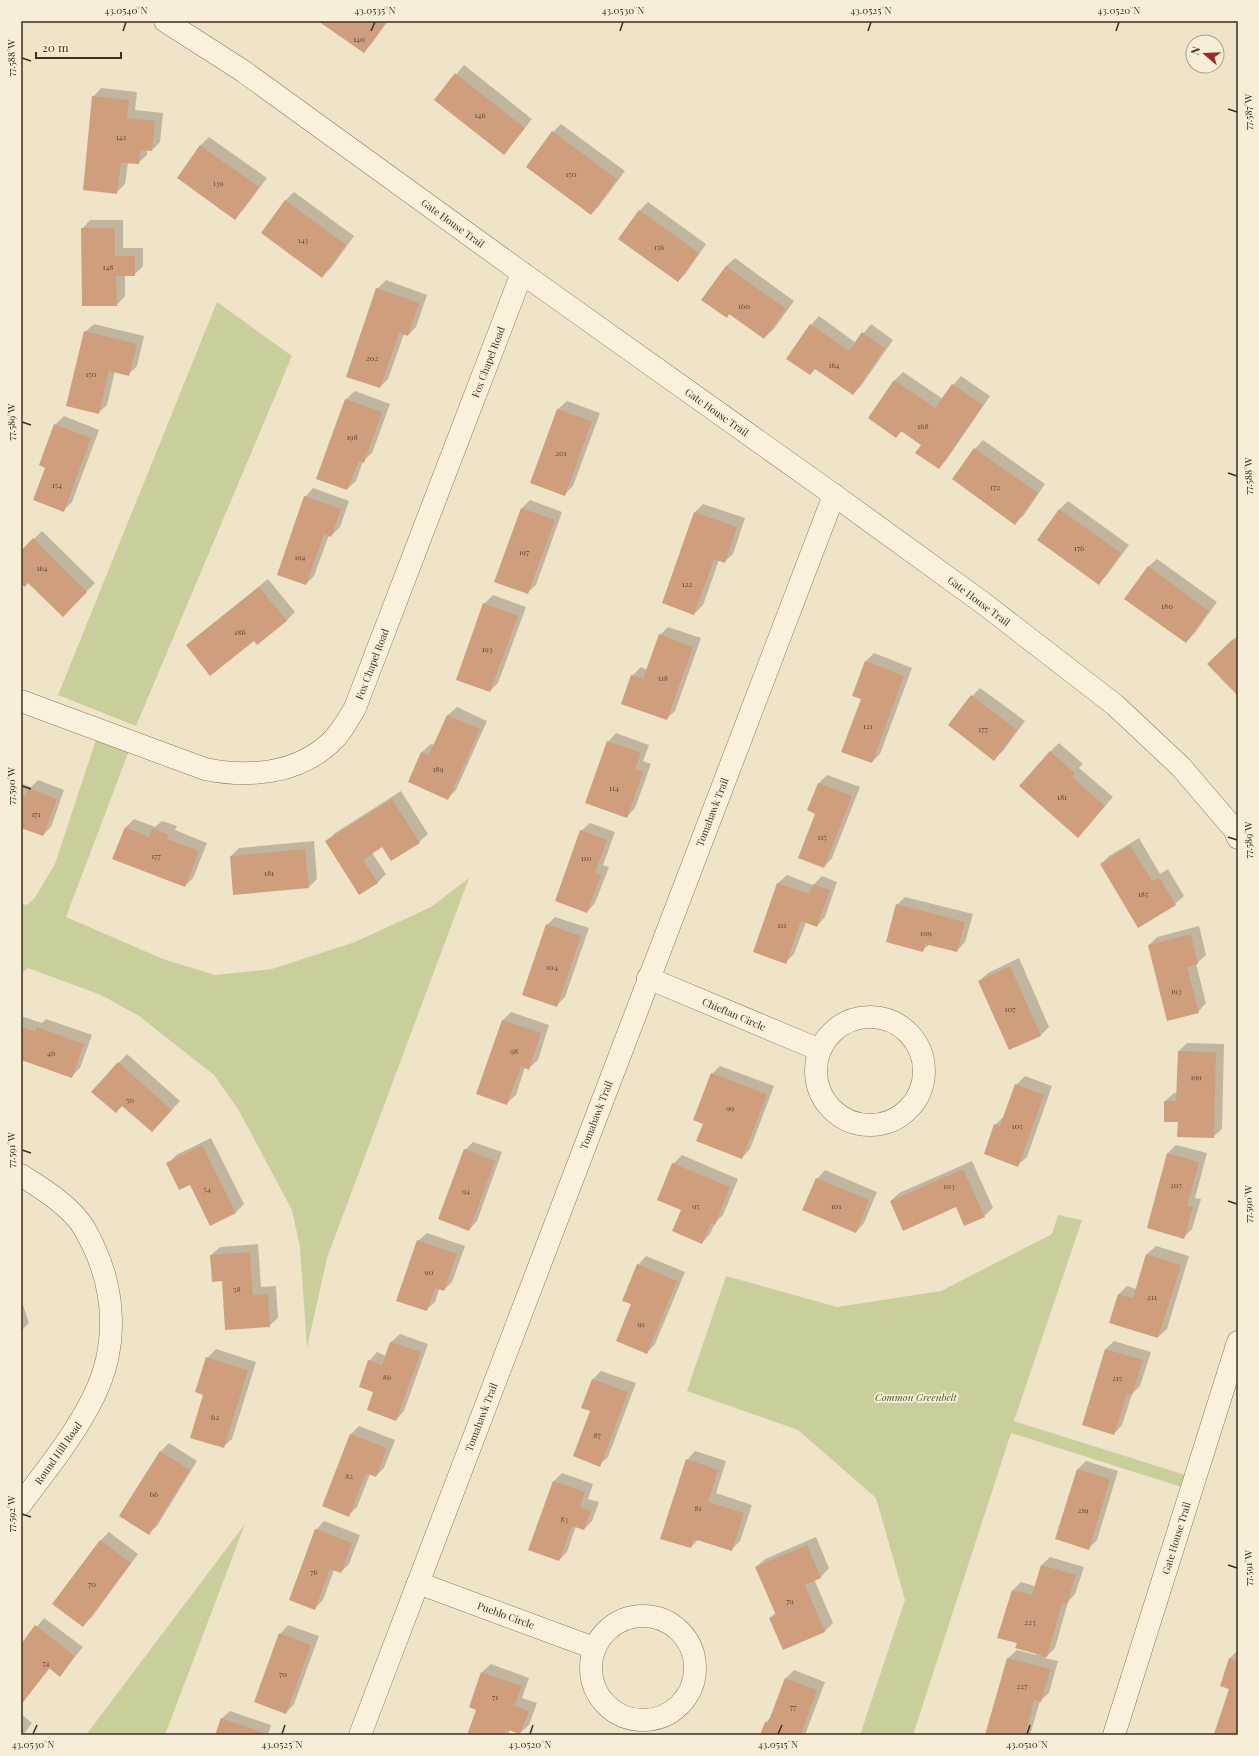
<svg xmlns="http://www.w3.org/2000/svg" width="1259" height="1756" viewBox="0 0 1259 1756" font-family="'Playfair Display',serif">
  <rect width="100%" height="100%" fill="#f0e4c8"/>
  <g fill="#c9cf9b">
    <path d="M217 302 292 356 136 726 58 695Z"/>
    <path d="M97 737 130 748 66 917 163 959 215 975 272 969 355 942 431 907 469 878 327 1258 307 1348 300 1247 292 1210 238 1109 214 1075 139 1016 101 995 28 968 21 974V903L27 905 34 899 55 864Z"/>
    <path d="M1058 1215 1082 1220 1014 1421 1195 1478 1191 1490 1011 1433 913 1735H860L905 1600 876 1498 798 1430 687 1391 726 1276 837 1307 941 1291 1052 1234Z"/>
    <path d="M245 1524 165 1735H86Z"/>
  </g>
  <g fill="#0003">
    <path d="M320 21H388L372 43 364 52Z"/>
    <path d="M464 65 532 119 504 154 435 100Z"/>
    <path d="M101 88 137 92 135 110 163 113 160 142 152 150H147V155L138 163H128L125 184 117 192 93 97Z"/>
    <path d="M561 124 625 171 599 206 591 214 553 132Z"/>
    <path d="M209 137 267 178 243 210 235 218 178 178 201 145Z"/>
    <path d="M294 192 354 236 331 268 322 276 285 201Z"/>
    <path d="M648 202 706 244 686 273 678 281 620 239 640 210Z"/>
    <path d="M90 220H123V248H143V266L134 275H125V296L117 305 82 229Z"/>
    <path d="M735 258 794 301 773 330 764 338 730 313 726 317 702 300 726 266Z"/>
    <path d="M386 280 427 295 416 327 408 335 404 334 388 379 380 387 377 289Z"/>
    <path d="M819 316 856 343 871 324 893 340 861 386 853 394 811 325Z"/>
    <path d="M94 324 144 336 137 366 128 375 115 371 107 405 98 413 85 332Z"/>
    <path d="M903 372 943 399 953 385 961 376 990 396 947 459 939 468 922 445 902 431 896 436 869 418 895 380Z"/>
    <path d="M355 391 390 404 372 453 363 461 356 481 347 489 317 478 346 399Z"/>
    <path d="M567 401 600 413 573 486 564 495 531 482 558 409Z"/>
    <path d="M64 416 99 430 72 502 64 510 46 467 55 425Z"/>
    <path d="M983 440 1045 484 1024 515 1015 523 975 449Z"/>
    <path d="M313 488 349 501 340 527 331 536 329 535 314 576 306 584 305 497Z"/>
    <path d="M530 500 562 512 536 585 527 593 522 508Z"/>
    <path d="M1068 501 1129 545 1107 575 1099 583 1038 540 1060 509Z"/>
    <path d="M703 504 745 518 733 554 724 562 719 560 703 605 694 614 695 512Z"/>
    <path d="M42 531 95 583 63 615 28 582H21V552Z"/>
    <path d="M1157 559 1217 602 1194 634 1186 642 1148 567Z"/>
    <path d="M268 579 295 612 286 621 254 639 196 637Z"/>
    <path d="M493 595 526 607 498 683 490 691 484 604Z"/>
    <path d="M668 627 701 638 675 711 666 719 632 676 641 667 647 670 660 635Z"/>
    <path d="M1238 635V694L1209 664Z"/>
    <path d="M874 653 912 668 880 754 872 762 862 699 865 662Z"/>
    <path d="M980 688 1025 721 1003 751 994 759 972 696Z"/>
    <path d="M457 707 487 721 456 790 448 798 409 781 422 752 431 744 435 745 448 715Z"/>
    <path d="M616 733 649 745 643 761 651 764 635 808 627 817 608 742Z"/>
    <path d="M1059 743 1083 764 1079 768 1113 797 1086 828 1050 752Z"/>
    <path d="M827 775 860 787 832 858 824 867 816 813 819 783Z"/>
    <path d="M38 780 64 790 51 827 43 835 21 827V783L31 787Z"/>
    <path d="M401 791 428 834 419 842 383 846 372 853 386 874 377 883 326 842 335 833Z"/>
    <path d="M134 819 155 827 162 821 177 826 175 830 207 843 193 878 185 886 126 827Z"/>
    <path d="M590 823 615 832 603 865 609 867 595 903 587 912 581 831Z"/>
    <path d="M1139 838 1160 874 1168 869 1184 896 1175 904 1139 926 1101 864 1109 856Z"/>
    <path d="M314 841 317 879 309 887 231 856 239 848Z"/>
    <path d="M787 875 813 885 822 876 837 882 825 917 817 926 806 922 794 954 786 962 754 951 778 883Z"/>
    <path d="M905 897 973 914 965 942 957 951 930 944 923 950 897 905Z"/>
    <path d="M555 917 589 928 565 997 557 1005 547 925Z"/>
    <path d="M1199 926 1206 955 1196 964 1206 1003 1198 1012 1149 945 1157 937Z"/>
    <path d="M1019 958 1049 1027 1041 1035 1010 1049 979 981 988 973Z"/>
    <path d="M511 1012 549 1025 538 1060 529 1068 525 1067 516 1095 507 1103 478 1093 503 1020Z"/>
    <path d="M21 1016 42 1023 46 1019 92 1035 80 1068 71 1077 21 1059Z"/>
    <path d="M1187 1043 1224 1044 1222 1129 1213 1137 1179 1121 1165 1101 1174 1093H1178L1179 1051Z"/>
    <path d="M127 1054 180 1101 160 1123 92 1092Z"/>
    <path d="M720 1066 774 1086 750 1149 742 1158 705 1123 712 1074Z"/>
    <path d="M1025 1076 1052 1086 1027 1157 1018 1165 995 1125 1004 1116 1016 1085Z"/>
    <path d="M211 1138 244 1204 236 1212 211 1225 190 1184 168 1164 176 1155Z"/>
    <path d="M473 1142 502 1152 477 1221 469 1230 465 1150Z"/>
    <path d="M1176 1145 1207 1153 1195 1198 1201 1199 1192 1229 1184 1237 1168 1153Z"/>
    <path d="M682 1155 738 1179 723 1215 715 1223 710 1234 702 1243 682 1209 673 1164Z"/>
    <path d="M972 1161 993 1208 984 1216 957 1206 891 1201 899 1193Z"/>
    <path d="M825 1170 877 1192 864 1223 856 1232 817 1179Z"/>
    <path d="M427 1233 465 1246 452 1282 444 1290 439 1289 435 1302 426 1310 418 1241Z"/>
    <path d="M258 1244 261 1287 276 1286 278 1318 269 1326 223 1280 211 1255 220 1247Z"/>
    <path d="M1156 1246 1189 1256 1167 1329 1158 1337 1110 1322 1119 1294 1127 1286 1136 1289 1147 1254Z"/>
    <path d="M646 1256 685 1272 655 1344 647 1353 638 1265Z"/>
    <path d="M21 1299 29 1323 21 1331Z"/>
    <path d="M400 1334 428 1344 404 1411 396 1420 374 1392 369 1361 377 1352 386 1356 391 1342Z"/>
    <path d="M1114 1341 1151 1352 1140 1386 1132 1394 1122 1425 1114 1434 1083 1424 1106 1349Z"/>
    <path d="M216 1349 256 1362 232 1439 223 1447 205 1394 207 1358Z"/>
    <path d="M601 1371 636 1383 608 1457 599 1465 593 1379Z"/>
    <path d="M359 1426 395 1440 384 1468 376 1476 370 1474 357 1507 349 1515 351 1434Z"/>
    <path d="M169 1443 197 1461 157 1526 148 1534 160 1452Z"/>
    <path d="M695 1451 726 1461 716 1493 752 1505 740 1541 731 1550 699 1539 691 1547 687 1460Z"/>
    <path d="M1086 1461 1118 1471 1097 1540 1089 1548 1078 1469Z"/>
    <path d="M562 1473 593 1484 588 1499 599 1502 592 1521 584 1529 576 1526 567 1552 559 1560 554 1481Z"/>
    <path d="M324 1521 360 1535 349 1564 341 1572 334 1570 323 1600 314 1609 316 1530Z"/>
    <path d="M109 1532 138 1554 92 1617 83 1625 54 1604 101 1540Z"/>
    <path d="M816 1537 829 1568 821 1577 814 1579 833 1623 825 1631 784 1649 770 1618 776 1612 756 1567 765 1559Z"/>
    <path d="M1050 1557 1084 1567 1075 1594 1068 1602 1055 1648 1045 1658 1058 1661 1049 1693 1040 1701 1030 1735H987L1008 1658 1017 1650 1036 1655V1653L1018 1643 998 1637 1013 1590 1021 1582 1035 1586 1042 1565Z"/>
    <path d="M44 1618 83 1647 60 1675 50 1668 21 1704V1646Z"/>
    <path d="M288 1625 319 1636 294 1704 286 1713 280 1634Z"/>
    <path d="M1238 1650V1735H1220L1230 1688 1229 1659Z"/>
    <path d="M491 1664 529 1678 522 1698 537 1703 529 1725 520 1733 510 1730 508 1735H468L477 1710 470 1707 482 1672Z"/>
    <path d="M794 1670 825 1682 805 1735H761L766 1722 772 1716 785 1679Z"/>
    <path d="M230 1711 271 1725 268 1735H216L221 1719Z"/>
    <path d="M21 1714 32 1723 23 1735H21Z"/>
  </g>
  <g fill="#cf9f7d">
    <path d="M318 21H381L385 24 364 53Z"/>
    <path d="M455 73 525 128 504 155 434 100Z"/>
    <path d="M92 96 129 100 127 118 155 121 152 151 140 150 139 164 121 163 117 194 83 190Z"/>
    <path d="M552 131 617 179 591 215 526 167Z"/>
    <path d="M200 145 259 187 235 220 177 178Z"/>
    <path d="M285 200 346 245 322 278 261 233Z"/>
    <path d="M639 210 699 253 678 282 618 239Z"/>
    <path d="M81 228H115V256H135V276H116L117 306H82Z"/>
    <path d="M726 266 786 309 764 339 729 314 727 318 701 300Z"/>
    <path d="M376 288 419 303 408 336 399 333 380 388 346 377Z"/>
    <path d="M810 324 849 351 862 332 885 348 853 395 815 369 810 375 786 359Z"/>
    <path d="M84 331 137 344 129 376 109 371 99 414 66 406Z"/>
    <path d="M894 380 935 408 952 384 983 405 939 469 915 453 921 445 901 431 896 438 868 418Z"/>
    <path d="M345 399 382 412 364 463 359 461 347 490 316 479Z"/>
    <path d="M557 409 592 421 565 496 530 483Z"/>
    <path d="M54 424 91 438 64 512 33 500 45 468 39 465Z"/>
    <path d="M974 448 1038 493 1015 525 952 479Z"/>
    <path d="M304 496 341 509 331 537 324 534 306 585 277 575Z"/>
    <path d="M521 508 555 520 528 594 494 582Z"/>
    <path d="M1059 509 1121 553 1099 585 1037 540Z"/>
    <path d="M694 512 737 527 725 563 714 559 694 615 662 603Z"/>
    <path d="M33 538 87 592 63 617 28 583 25 587 21 584V551Z"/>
    <path d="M1148 566 1209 611 1186 643 1124 599Z"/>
    <path d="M259 587 287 621 257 645 254 641 210 676 186 645Z"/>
    <path d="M483 603 518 616 490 692 456 680Z"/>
    <path d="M659 634 693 647 667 720 621 704 631 675 643 679Z"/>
    <path d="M1233 639 1238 644V696L1207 664Z"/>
    <path d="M865 661 904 676 872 763 841 752 861 699 852 696Z"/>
    <path d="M971 695 1017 730 994 761 948 725Z"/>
    <path d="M447 715 480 729 448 800 408 782 421 752 429 755Z"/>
    <path d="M607 741 641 753 635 769 643 772 627 818 585 803Z"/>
    <path d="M1050 751 1075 773 1072 777 1105 806 1078 838 1019 786Z"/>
    <path d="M818 783 852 796 824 868 798 858 815 814 807 810Z"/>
    <path d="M28 788 57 799 43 836 21 828V795L26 796Z"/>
    <path d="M392 799 420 843 391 861 382 847 363 860 378 883 359 895 325 841Z"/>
    <path d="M125 827 149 837 153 828 169 835 167 839 199 851 185 887 112 859Z"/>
    <path d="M580 830 607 840 595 873 601 875 587 913 555 901Z"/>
    <path d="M1130 845 1152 881 1159 877 1176 905 1138 928 1100 864Z"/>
    <path d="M305 849 309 888 233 895 230 856Z"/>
    <path d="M777 883 809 894 813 884 830 890 817 927 801 921 786 964 753 952Z"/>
    <path d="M896 904 965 922 957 952 925 944 923 952 886 942Z"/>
    <path d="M546 924 581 936 557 1007 522 995Z"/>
    <path d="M1191 934 1198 964 1187 967 1199 1013 1167 1021 1148 945Z"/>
    <path d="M1010 966 1041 1036 1009 1050 978 981Z"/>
    <path d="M502 1020 541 1033 529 1070 521 1066 507 1105 476 1094Z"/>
    <path d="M21 1027 35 1031 37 1027 84 1044 72 1078 21 1060Z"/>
    <path d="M1178 1051 1216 1052 1214 1138 1177 1137 1178 1122H1164V1101H1176Z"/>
    <path d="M118 1062 172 1110 152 1132 122 1106 116 1113 91 1092Z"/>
    <path d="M711 1073 767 1094 742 1159 696 1141 703 1124 693 1120Z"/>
    <path d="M1015 1084 1044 1095 1018 1167 984 1154 994 1124 1000 1126Z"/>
    <path d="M202 1145 236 1213 210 1226 190 1185 179 1190 166 1163Z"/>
    <path d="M464 1149 495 1161 469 1231 438 1219Z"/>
    <path d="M1167 1153 1199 1162 1187 1206 1193 1207 1184 1239 1147 1228Z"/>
    <path d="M672 1163 730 1187 715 1225 711 1223 702 1244 672 1231 681 1210 657 1200Z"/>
    <path d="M963 1169 985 1217 964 1226 956 1207 903 1231 890 1201Z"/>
    <path d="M816 1178 869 1200 856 1233 802 1210Z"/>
    <path d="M417 1240 457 1254 444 1291 435 1288 427 1311 396 1301Z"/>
    <path d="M250 1252 253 1295 268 1294 270 1327 225 1330 222 1281 212 1282 210 1255Z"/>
    <path d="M1146 1254 1181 1265 1158 1338 1109 1323 1118 1294 1133 1298Z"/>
    <path d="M637 1264 677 1281 647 1354 616 1341 631 1304 622 1301Z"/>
    <path d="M390 1342 421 1352 396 1421 367 1410 373 1392 359 1387 368 1360 382 1365Z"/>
    <path d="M1105 1349 1143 1360 1132 1395 1127 1394 1114 1435 1082 1425Z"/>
    <path d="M206 1357 248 1370 224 1448 190 1438 203 1395 195 1392Z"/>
    <path d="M592 1379 628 1392 600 1467 573 1456 590 1411 581 1408Z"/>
    <path d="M350 1434 387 1448 376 1477 366 1473 349 1517 322 1506Z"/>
    <path d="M160 1451 190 1470 149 1535 119 1516Z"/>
    <path d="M686 1459 718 1470 708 1502 744 1513 732 1551 694 1539 691 1548 660 1539Z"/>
    <path d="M1077 1469 1110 1479 1089 1550 1055 1539Z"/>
    <path d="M553 1481 585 1492 580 1507 591 1511 584 1530 572 1526 559 1561 528 1550Z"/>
    <path d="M315 1529 352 1543 341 1573 330 1569 315 1610 289 1600Z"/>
    <path d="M100 1540 131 1563 83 1627 52 1604Z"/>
    <path d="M807 1545 821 1578 805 1585 825 1632 783 1650 769 1618 776 1615 755 1567Z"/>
    <path d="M1041 1565 1076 1575 1067 1604 1062 1603 1047 1657 1015 1648 1017 1643 997 1638 1012 1590 1032 1595Z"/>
    <path d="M35 1625 75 1656 60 1677 49 1668 21 1705V1644Z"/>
    <path d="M279 1633 311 1645 286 1714 254 1702Z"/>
    <path d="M1007 1658 1050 1669 1041 1702 1034 1700 1025 1735H985Z"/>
    <path d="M1229 1658 1238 1661V1735H1216L1214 1734 1229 1689 1220 1686Z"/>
    <path d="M481 1672 522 1686 514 1706 529 1711 520 1734 506 1729 504 1735H467L476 1710 469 1707Z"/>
    <path d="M785 1678 817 1690 801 1735H760L765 1722 768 1723Z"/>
    <path d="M221 1718 264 1733 263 1735H215Z"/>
  </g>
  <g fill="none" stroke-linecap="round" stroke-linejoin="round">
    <g stroke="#8d765c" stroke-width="23">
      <g id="street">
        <path d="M165 21 243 71 522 273 834 495 983 603 1115 705 1181 767 1234 829 1238 838"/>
        <path d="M21 701 205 769C248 778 297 774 330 743 341 733 348 720 355 708L522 273"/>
        <path d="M648 978 820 1050"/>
        <circle cx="870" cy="1071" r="54"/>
        <path d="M21 1175C43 1189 64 1202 80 1222 85 1228 88 1236 92 1243 116 1292 118 1347 94 1396 75 1435 47 1469 21 1504"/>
        <path d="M418 1583 594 1648"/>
        <circle cx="643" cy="1668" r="52"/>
        <path d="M360 1735 834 495"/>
        <path d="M1114 1735 1238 1342"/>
      </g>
    </g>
    <use href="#street" stroke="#faf1dc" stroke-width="22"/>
  </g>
  <path fill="none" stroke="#3d2e20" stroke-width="1.5" d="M123 31 126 22M371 31 375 22M620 31 623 22M868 31 871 22M1116 31 1119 22M22 58 31 61M1228 109 1237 112M22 422 31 425M1228 473 1237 476M22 786 31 789M1228 837 1237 840M22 1150 31 1153M1228 1201 1237 1204M22 1514 31 1517M1228 1565 1237 1568M33 1734 37 1725M282 1734 285 1725M530 1734 533 1725M778 1734 782 1725M1027 1734 1030 1725"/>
  <g text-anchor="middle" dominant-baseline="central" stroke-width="3.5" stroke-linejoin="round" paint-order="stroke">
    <g font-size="8" fill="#624a37">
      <text x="359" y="38">140</text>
      <text x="480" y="114">146</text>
      <text x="121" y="136">142</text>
      <text x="571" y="173">150</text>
      <text x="218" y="182">139</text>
      <text x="303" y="239">143</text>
      <text x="659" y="246">156</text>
      <text x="108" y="266">148</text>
      <text x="744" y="305">160</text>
      <text x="372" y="357">202</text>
      <text x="834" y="364">164</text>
      <text x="91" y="373">150</text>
      <text x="923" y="425">168</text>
      <text x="352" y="436">198</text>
      <text x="561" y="452">201</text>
      <text x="57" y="484">154</text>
      <text x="995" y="486">172</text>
      <text x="1079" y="547">176</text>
      <text x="524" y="551">197</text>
      <text x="300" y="556">194</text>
      <text x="42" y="567">164</text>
      <text x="687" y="583">122</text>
      <text x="1167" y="605">180</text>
      <text x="240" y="631">186</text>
      <text x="487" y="648">193</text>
      <text x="663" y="677">118</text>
      <text x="868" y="725">121</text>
      <text x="983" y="728">177</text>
      <text x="438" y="768">189</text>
      <text x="614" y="787">114</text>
      <text x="1062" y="796">181</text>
      <text x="36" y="813">171</text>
      <text x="822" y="836">115</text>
      <text x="156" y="855">177</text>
      <text x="586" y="857">110</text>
      <text x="269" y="872">181</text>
      <text x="1143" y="893">185</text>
      <text x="782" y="924">111</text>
      <text x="926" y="932">109</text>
      <text x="552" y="966">104</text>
      <text x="1176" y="990">193</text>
      <text x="1010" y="1008">107</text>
      <text x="514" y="1050">98</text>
      <text x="51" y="1052">46</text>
      <text x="1196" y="1076">199</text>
      <text x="130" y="1099">50</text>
      <text x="730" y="1107">99</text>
      <text x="1017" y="1125">105</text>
      <text x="1176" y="1184">205</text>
      <text x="949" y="1185">103</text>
      <text x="207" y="1188">54</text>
      <text x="466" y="1190">94</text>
      <text x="696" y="1205">95</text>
      <text x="836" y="1205">101</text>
      <text x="429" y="1271">90</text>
      <text x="237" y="1288">58</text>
      <text x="1152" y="1296">211</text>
      <text x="641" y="1323">91</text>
      <text x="387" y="1376">86</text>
      <text x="1117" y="1377">215</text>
      <text x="215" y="1416">62</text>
      <text x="597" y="1434">87</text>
      <text x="349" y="1475">82</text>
      <text x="154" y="1493">66</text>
      <text x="698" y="1507">81</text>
      <text x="1083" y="1509">219</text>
      <text x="564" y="1518">83</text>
      <text x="314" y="1571">76</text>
      <text x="92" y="1583">70</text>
      <text x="790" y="1600">79</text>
      <text x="1030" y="1621">223</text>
      <text x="46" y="1662">74</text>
      <text x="283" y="1673">70</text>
      <text x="1022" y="1685">227</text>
      <text x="495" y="1696">71</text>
      <text x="793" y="1706">77</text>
    </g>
    <g font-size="10" fill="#3d2e20" stroke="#f7eed8">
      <text transform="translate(453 223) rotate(36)">Gate House Trail</text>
      <text transform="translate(488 362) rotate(-69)">Fox Chapel Road</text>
      <text transform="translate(717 412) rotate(35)">Gate House Trail</text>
      <text transform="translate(979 601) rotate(37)">Gate House Trail</text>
      <text transform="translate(372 664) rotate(-69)">Fox Chapel Road</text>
      <text transform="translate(712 812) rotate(-69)">Tomahawk Trail</text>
      <text transform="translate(734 1014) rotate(23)">Chieftan Circle</text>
      <text transform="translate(596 1115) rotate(-69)">Tomahawk Trail</text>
      <text transform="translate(481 1417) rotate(-69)">Tomahawk Trail</text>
      <text transform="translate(58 1453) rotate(-55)">Round Hill Road</text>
      <text transform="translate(1176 1538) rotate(-73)">Gate House Trail</text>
      <text transform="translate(506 1615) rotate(20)">Pueblo Circle</text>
    </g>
    <g font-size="10" font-style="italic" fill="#4d5a26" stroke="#f7eed8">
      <text x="916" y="1397">Common Greenbelt</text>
    </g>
  </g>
  <rect width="1259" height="1756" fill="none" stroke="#f7eed8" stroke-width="44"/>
  <g transform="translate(1205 54) rotate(289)"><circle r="19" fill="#f7eed8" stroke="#ada18e"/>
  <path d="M0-3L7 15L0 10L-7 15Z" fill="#9e2a2b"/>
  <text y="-6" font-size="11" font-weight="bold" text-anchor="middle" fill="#3d2e20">N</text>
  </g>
  <path d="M36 52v6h85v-6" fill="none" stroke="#3d2e20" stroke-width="2"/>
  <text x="42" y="52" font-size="12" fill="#3d2e20" stroke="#f7eed8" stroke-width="3" paint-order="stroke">20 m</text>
  <rect x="22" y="22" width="1215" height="1712" fill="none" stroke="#3d2e20" stroke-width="1.5"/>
  <g font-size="10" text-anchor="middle" fill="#3d2e20">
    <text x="126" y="14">43.0540°N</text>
    <text x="375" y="14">43.0535°N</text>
    <text x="623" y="14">43.0530°N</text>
    <text x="871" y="14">43.0525°N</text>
    <text x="1119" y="14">43.0520°N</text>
    <text transform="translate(11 58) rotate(-90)" y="4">77.588°W</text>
    <text transform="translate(1248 112) rotate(-90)" y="4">77.587°W</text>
    <text transform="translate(11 422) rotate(-90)" y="4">77.589°W</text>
    <text transform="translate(1248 476) rotate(-90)" y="4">77.588°W</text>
    <text transform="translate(11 786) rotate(-90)" y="4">77.590°W</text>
    <text transform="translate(1248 840) rotate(-90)" y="4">77.589°W</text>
    <text transform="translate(11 1150) rotate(-90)" y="4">77.591°W</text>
    <text transform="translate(1248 1204) rotate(-90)" y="4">77.590°W</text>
    <text transform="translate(11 1514) rotate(-90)" y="4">77.592°W</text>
    <text transform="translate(1248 1568) rotate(-90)" y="4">77.591°W</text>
    <text x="33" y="1748">43.0530°N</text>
    <text x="282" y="1748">43.0525°N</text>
    <text x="530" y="1748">43.0520°N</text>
    <text x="778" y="1748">43.0515°N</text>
    <text x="1027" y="1748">43.0510°N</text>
  </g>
</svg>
